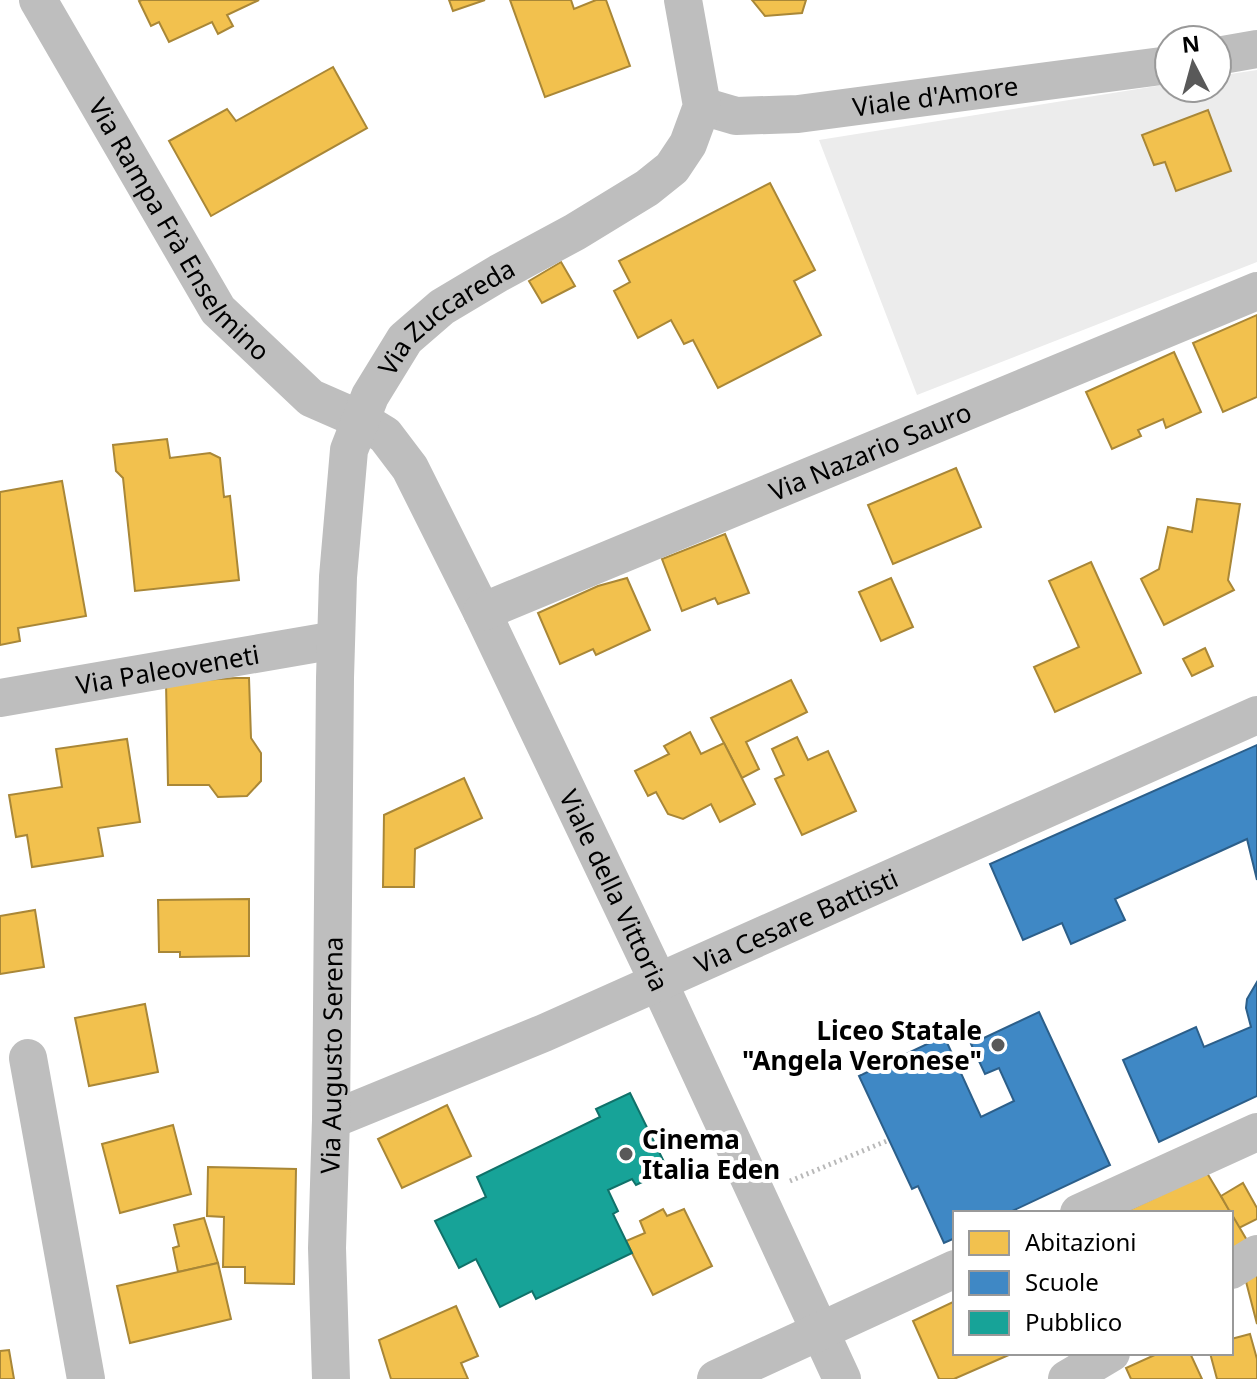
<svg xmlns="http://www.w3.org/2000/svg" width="1257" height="1379" viewBox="0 0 1257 1379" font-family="'Noto Sans',sans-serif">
  <rect width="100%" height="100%" fill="#fff"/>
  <path fill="#ececec" d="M1257 70V262L917 395 819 140 1169 84V88H1217V76Z"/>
  <g fill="#f2c14e" stroke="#a98737" stroke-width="2">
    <path d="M142 0H259L227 15 233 26 218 34 212 22 169 42 159 22 151 26 139 1Z"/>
    <path d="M449 0H485L453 11Z"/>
    <path d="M510 0H571L574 9 596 0H606L630 66 545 97Z"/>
    <path d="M752 0H806L802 13 765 16Z"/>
    <path d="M333 67 367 128 211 216 169 141 227 109 236 121Z"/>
    <path d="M1208 110 1231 171 1176 191 1165 162 1154 165 1142 135Z"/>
    <path d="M770 183 815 270 794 281 821 335 718 388 693 340 684 344 671 320 638 338 614 291 630 282 619 261Z"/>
    <path d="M561 262 575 286 542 303 529 281Z"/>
    <path d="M1257 315V397L1223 412 1193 343Z"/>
    <path d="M1174 352 1201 412 1166 428 1163 419 1138 430 1141 436 1112 449 1086 392Z"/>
    <path d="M167 439 170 458 210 453 220 458 224 497 230 496 239 580 135 591 123 478 116 471 113 445Z"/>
    <path d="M956 468 981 527 893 564 868 505Z"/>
    <path d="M62 481 86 616 18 628 20 641 0 645V492Z"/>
    <path d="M1197 499 1240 504 1228 580 1234 590 1164 625 1141 579 1159 569 1168 527 1192 532Z"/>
    <path d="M725 534 749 593 718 604 715 598 682 611 662 559Z"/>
    <path d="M1091 562 1141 673 1055 712 1034 667 1079 647 1049 581Z"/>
    <path d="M627 578 650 630 596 655 593 649 560 664 538 613 598 586Z"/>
    <path d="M891 578 913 627 881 641 859 592Z"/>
    <path d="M1205 648 1213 666 1192 676 1183 659Z"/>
    <path d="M236 678H249L251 738 261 753V781L247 796 218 797 209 785H168L166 682Z"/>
    <path d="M791 680 807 712 746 742 759 769 742 778 711 718Z"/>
    <path d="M690 732 701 754 724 743 755 804 720 822 711 804 683 819 668 814 656 792 648 796 635 771 669 754 664 746Z"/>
    <path d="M797 737 808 760 828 751 856 811 802 835 775 779 784 775 772 749Z"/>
    <path d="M127 739 140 822 98 828 103 856 32 867 27 835 16 837 9 795 62 787 56 749Z"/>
    <path d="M464 778 482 818 415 849 414 887H383L384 815Z"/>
    <path d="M249 899V956L180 957V952H159L158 900Z"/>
    <path d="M35 910 44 967 0 974V916Z"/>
    <path d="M145 1004 158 1072 89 1086 75 1018Z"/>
    <path d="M447 1105 471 1156 402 1188 378 1139Z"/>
    <path d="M173 1125 191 1194 120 1213 102 1144Z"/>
    <path d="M208 1167 296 1169 294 1284 245 1283V1267H223L224 1217 207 1216Z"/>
    <path d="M1207 1173 1231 1213H1122Z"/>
    <path d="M1243 1183 1257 1208V1219L1239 1228 1221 1196Z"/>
    <path d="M663 1209 667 1216 684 1209 712 1266 653 1295 626 1241 645 1233 640 1221Z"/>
    <path d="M1231 1213 1248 1242 1231 1253Z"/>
    <path d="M204 1218 218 1263 178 1272 173 1248 179 1246 174 1225Z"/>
    <path d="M218 1263 231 1319 130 1343 117 1286Z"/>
    <path d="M1257 1267V1324L1243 1270Z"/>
    <path d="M955 1301V1353L1011 1354 954 1379H939L913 1321Z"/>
    <path d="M456 1306 478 1356 461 1363 468 1379H391L379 1340Z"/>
    <path d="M1250 1334 1257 1359V1379H1217L1210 1353H1231V1339Z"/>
    <path d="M9 1350 14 1379H0V1351Z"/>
    <path d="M1159 1353H1190L1202 1379H1131L1126 1368Z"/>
  </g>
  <g fill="#3f88c5" stroke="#2c5f8a" stroke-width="2">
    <path d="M1257 745V880L1247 839 1115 899 1125 920 1071 944 1062 923 1023 940 990 864Z"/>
    <path d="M1257 982V1096L1159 1142 1123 1060 1196 1027 1204 1047 1251 1027 1246 1008 1247 999Z"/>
    <path d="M1039 1012 1110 1165 1008 1213H955V1238L944 1243 918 1186 912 1189 859 1076 944 1036 981 1117 1014 1101 999 1068 985 1074 971 1044Z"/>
  </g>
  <path fill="#17a398" stroke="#10726a" stroke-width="2" d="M630 1093 668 1170 636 1185 632 1179 608 1190 618 1211 613 1214 632 1253 536 1299 532 1291 500 1307 476 1259 459 1268 435 1221 486 1197 477 1177 600 1117 596 1109Z"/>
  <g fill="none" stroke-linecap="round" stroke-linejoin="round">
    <path stroke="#b9b9b9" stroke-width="5" stroke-dasharray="2 4" stroke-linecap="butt" d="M790 1181 889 1140"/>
    <g stroke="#bebebe" stroke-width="38">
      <path id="s1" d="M38 0 218 310 311 398 359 419 385 435 410 468 482 612 658 981 842 1379"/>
      <path d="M1217 56 1257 49"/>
      <path id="s2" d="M702 106 736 116 798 114 1169 65"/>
      <path id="s3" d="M482 612 1257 291"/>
      <path id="s4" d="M0 698 336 640"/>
      <path d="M28 1058 86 1379"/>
      <path id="s5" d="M331 1120 544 1033 1257 715"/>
      <path d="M1079 1213 1257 1132"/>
      <path d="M1231 1270 1257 1254"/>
      <path id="s6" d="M331 1379 327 1248 331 1120 335 678 338 577 349 450 370 396 405 339 442 307 499 273 575 232 647 188 672 168 688 144 702 106 683 0"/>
      <path d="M716 1379 955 1269"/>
      <path d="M1067 1379 1111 1353"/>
    </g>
  </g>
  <g fill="#595959" stroke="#fff" stroke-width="3">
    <circle cx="998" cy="1045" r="8"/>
    <circle cx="626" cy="1154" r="8"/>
  </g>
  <g text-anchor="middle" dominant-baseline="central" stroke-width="8" stroke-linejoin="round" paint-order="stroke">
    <g font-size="26" fill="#000" stroke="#fff">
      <text stroke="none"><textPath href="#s2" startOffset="236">Viale d'Amore</textPath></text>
      <text stroke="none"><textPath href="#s1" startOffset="270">Via Rampa Frà Enselmino</textPath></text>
      <text stroke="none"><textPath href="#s6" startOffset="1100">Via Zuccareda</textPath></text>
      <text stroke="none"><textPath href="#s3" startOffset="420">Via Nazario Sauro</textPath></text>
      <text stroke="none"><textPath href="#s4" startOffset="170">Via Paleoveneti</textPath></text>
      <text stroke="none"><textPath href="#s1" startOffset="1080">Viale della Vittoria</textPath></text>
      <text stroke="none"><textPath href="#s5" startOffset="506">Via Cesare Battisti</textPath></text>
      <text stroke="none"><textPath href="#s6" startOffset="324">Via Augusto Serena</textPath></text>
    </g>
    <g font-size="26" font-weight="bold" fill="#000" stroke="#fff" text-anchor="end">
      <text x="982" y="1030">Liceo Statale<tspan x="982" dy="30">"Angela Veronese"</tspan></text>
      <text x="642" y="1139" text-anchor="start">Cinema<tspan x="642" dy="30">Italia Eden</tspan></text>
    </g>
  </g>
  <rect x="953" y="1211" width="280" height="144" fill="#ffffff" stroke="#999999" stroke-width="2"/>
  <rect x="969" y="1231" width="40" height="24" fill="#f2c14e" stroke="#999999" stroke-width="2"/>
  <text x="1025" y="1251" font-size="24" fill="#000000">Abitazioni</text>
  <rect x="969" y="1271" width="40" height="24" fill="#3f88c5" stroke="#999999" stroke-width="2"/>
  <text x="1025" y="1291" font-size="24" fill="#000000">Scuole</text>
  <rect x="969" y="1311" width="40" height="24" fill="#17a398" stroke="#999999" stroke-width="2"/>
  <text x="1025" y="1331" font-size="24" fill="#000000">Pubblico</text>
  <g transform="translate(1193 64) rotate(354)"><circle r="38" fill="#ffffff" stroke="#999999" stroke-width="2"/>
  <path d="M0-6L14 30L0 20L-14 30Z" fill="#595959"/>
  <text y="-12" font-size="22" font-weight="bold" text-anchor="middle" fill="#000000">N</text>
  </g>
</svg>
